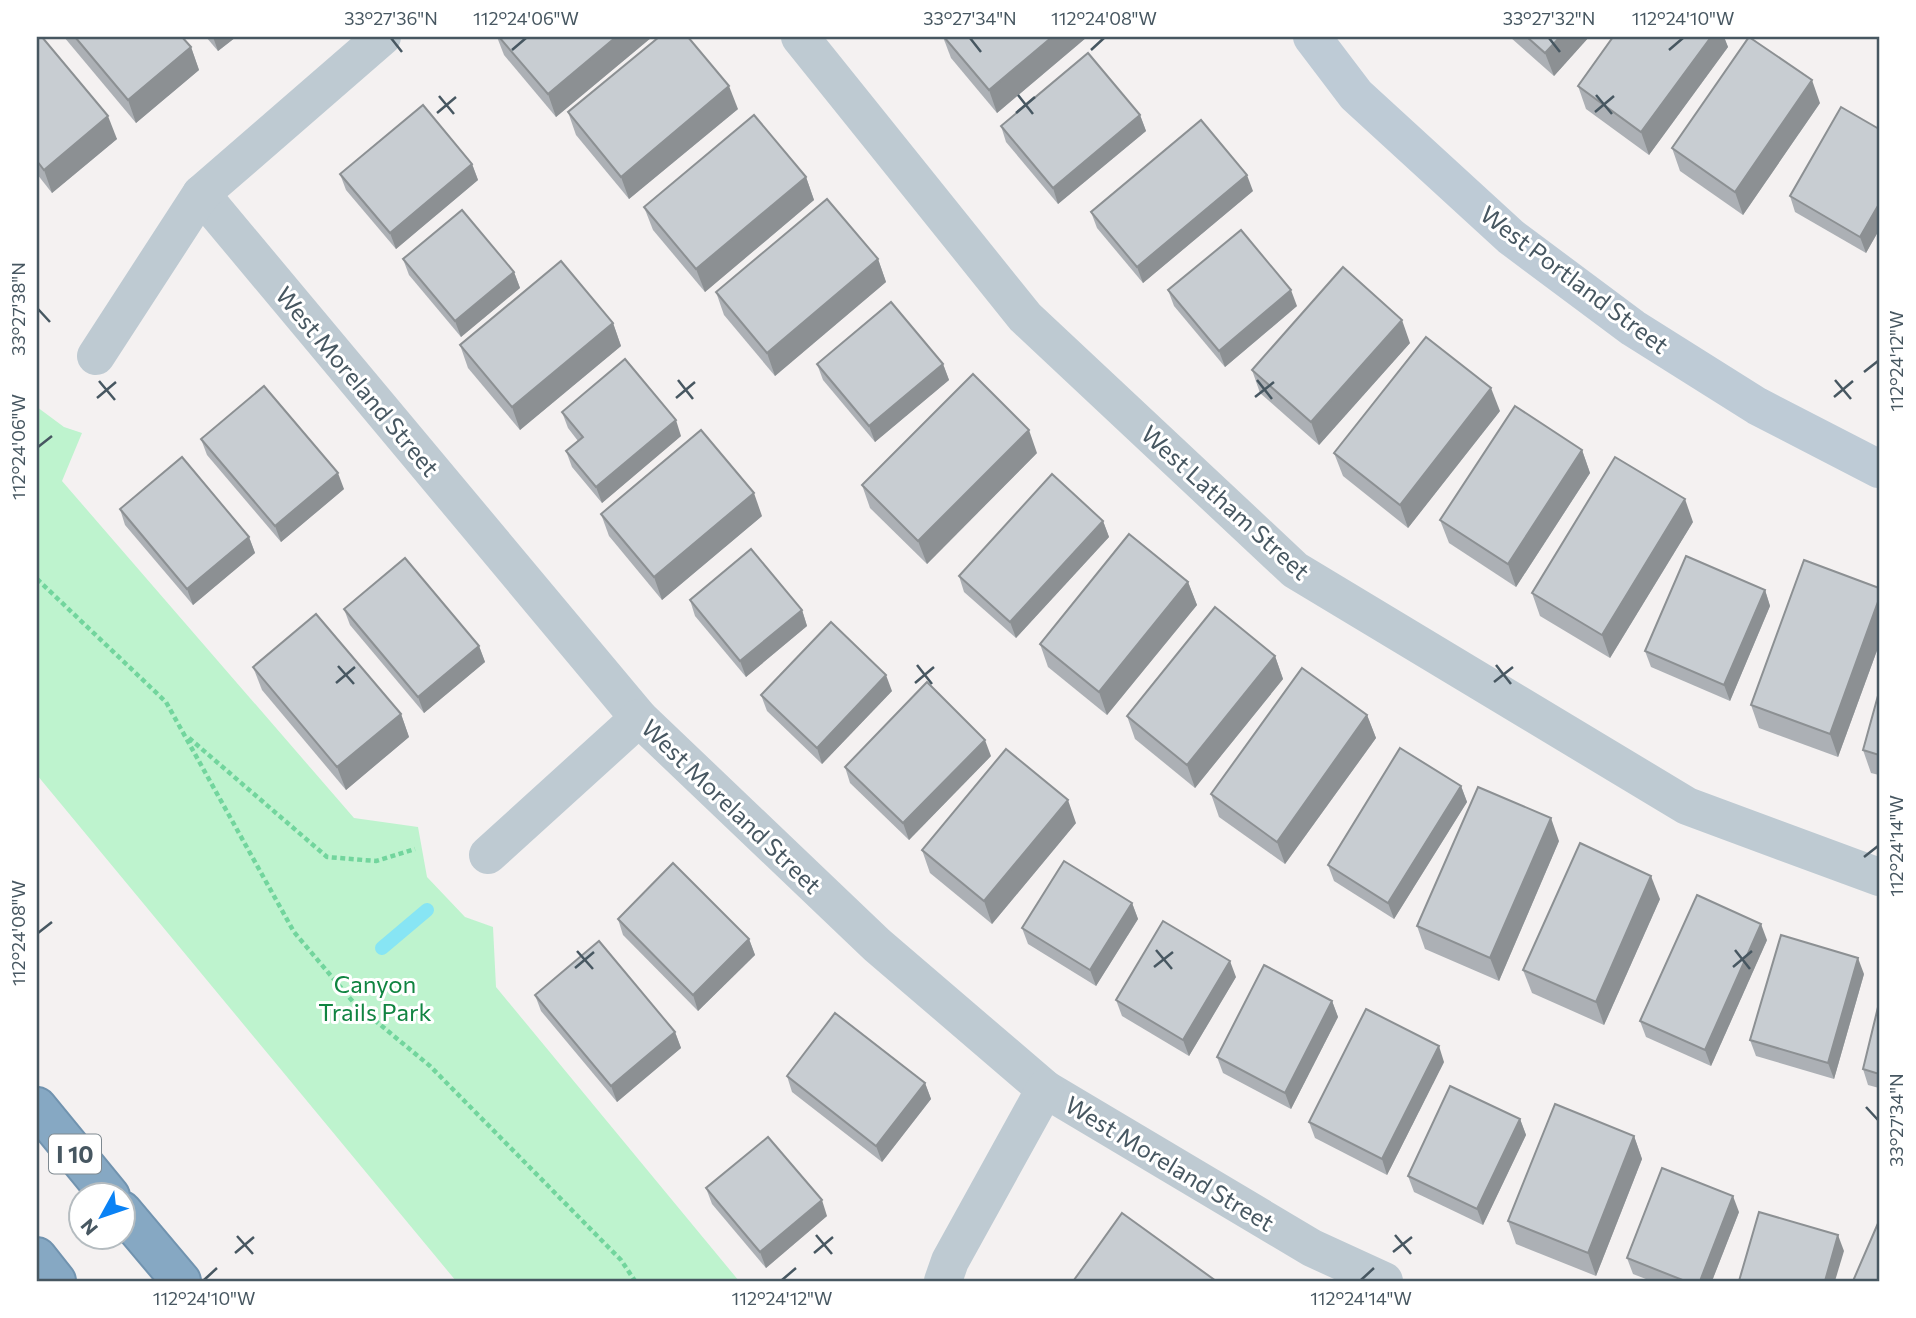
<svg xmlns="http://www.w3.org/2000/svg" width="1916" height="1318" viewBox="0 0 1916 1318" font-family="Commissioner,sans-serif">
  <rect width="100%" height="100%" fill="#f4f1f1"/>
  <path fill="#bef3ce" d="M37 407 64 427 82 433 62 481 354 818 418 827 427 877 465 917 493 927 496 987 739 1281H456L37 775Z"/>
  <g fill="none" stroke-linecap="round" stroke-linejoin="round">
    <path stroke="#87e5f4" stroke-width="14" d="M382 948 427 910"/>
    <g stroke="#7193af" stroke-width="42">
      <g id="highway">
        <path d="M37 1107 110 1196"/>
        <path d="M122 1211 181 1281"/>
        <path d="M37 1257 56 1281"/>
      </g>
    </g>
    <g stroke="#72d59d" stroke-width="4.5" stroke-dasharray="5 3.5" stroke-linecap="butt">
      <path d="M37 579 166 702 294 932 354 1003 430 1066 621 1260 635 1281"/>
      <path d="M189 738 327 857 376 861 415 849"/>
    </g>
    <g stroke="#becad2" stroke-width="38">
      <path d="M800 37 1025 317 1295 570 1687 806 1879 877"/>
      <path d="M201 194 639 718 877 945 1045 1089 1312 1248 1384 1281"/>
      <path d="M96 356 201 194 382 37"/>
      <path d="M488 855 639 718"/>
      <path d="M943 1281 950 1261 1045 1089"/>
    </g>
    <path stroke="#becbd6" stroke-width="38" d="M1312 37 1356 95 1511 237 1633 328 1757 406 1879 469"/>
    <use href="#highway" stroke="#86a8c3" stroke-width="38"/>
  </g>
  <g fill="#acb0b5">
    <path d="M37 37 117 139 52 193 37 174Z"/>
    <path d="M64 37H182L191 47 199 70 136 123Z"/>
    <path d="M206 37H236L218 51Z"/>
    <path d="M497 37H652L556 117 504 55Z"/>
    <path d="M943 37H1087L997 113 951 58Z"/>
    <path d="M1510 37H1589L1554 76Z"/>
    <path d="M1613 37H1724L1728 47 1649 155 1586 109 1578 86Z"/>
    <path d="M1820 103 1743 215 1680 171 1672 148Z"/>
    <path d="M738 109 629 199 576 135 568 112Z"/>
    <path d="M1140 115 1146 131 1058 204 1006 142 1001 126Z"/>
    <path d="M1879 129V230L1866 253 1795 212 1790 196Z"/>
    <path d="M472 164 478 180 396 249 346 190 340 174Z"/>
    <path d="M806 177 814 200 705 292 653 230 644 207Z"/>
    <path d="M1253 191 1143 283 1097 228 1091 212Z"/>
    <path d="M403 259 514 272 520 288 461 337 409 275Z"/>
    <path d="M878 259 886 282 775 376 724 315 716 292Z"/>
    <path d="M1168 290 1297 306 1225 367 1174 306Z"/>
    <path d="M613 323 621 346 520 430 468 368 460 345Z"/>
    <path d="M1410 343 1319 445 1260 393 1252 370Z"/>
    <path d="M817 364H943L949 380 875 442 823 380Z"/>
    <path d="M1500 411 1408 528 1343 476 1334 453Z"/>
    <path d="M562 412 681 436 602 503 572 467 566 451 578 441 568 428Z"/>
    <path d="M201 439 344 489 281 542 207 455Z"/>
    <path d="M1582 450 1590 473 1516 587 1449 543 1440 520Z"/>
    <path d="M1037 453 927 564 870 508 862 485Z"/>
    <path d="M120 509 249 537 255 553 193 605 125 525Z"/>
    <path d="M601 514 762 516 662 600 609 536Z"/>
    <path d="M1103 521 1109 537 1016 638 964 592 959 576Z"/>
    <path d="M1693 522 1610 658 1540 616 1532 593Z"/>
    <path d="M1188 582 1197 605 1107 715 1048 667 1040 644Z"/>
    <path d="M1879 588V645L1838 757 1759 728 1751 705Z"/>
    <path d="M1765 590 1770 606 1730 701 1651 667 1645 651Z"/>
    <path d="M690 600 802 610 807 626 746 677 695 616Z"/>
    <path d="M344 609 479 646 485 662 424 713 350 625Z"/>
    <path d="M1275 656 1283 679 1195 788 1135 739 1127 716Z"/>
    <path d="M253 667 401 714 409 737 346 790 262 690Z"/>
    <path d="M892 691 822 764 767 711 761 695Z"/>
    <path d="M1879 692V775L1871 773 1863 750Z"/>
    <path d="M1367 715 1376 738 1285 864 1219 817 1211 794Z"/>
    <path d="M991 756 909 840 850 783 845 767Z"/>
    <path d="M1461 786 1467 802 1394 919 1334 881 1328 865Z"/>
    <path d="M1076 823 992 924 930 873 922 850Z"/>
    <path d="M1559 841 1499 981 1425 949 1417 926Z"/>
    <path d="M1660 899 1604 1025 1532 993 1523 970Z"/>
    <path d="M1132 903 1138 919 1096 986 1028 944 1022 928Z"/>
    <path d="M618 919 749 939 755 955 698 1011 623 935Z"/>
    <path d="M1767 940 1711 1066 1646 1037 1640 1021Z"/>
    <path d="M1864 974 1834 1079 1756 1056 1750 1040Z"/>
    <path d="M1236 977 1189 1056 1122 1016 1116 1000Z"/>
    <path d="M535 995 675 1032 681 1048 617 1102 541 1011Z"/>
    <path d="M1332 1001 1338 1017 1291 1109 1223 1073 1217 1057Z"/>
    <path d="M1879 1003V1088L1868 1085 1863 1069Z"/>
    <path d="M1444 1062 1387 1175 1315 1138 1309 1122Z"/>
    <path d="M787 1076 925 1083 931 1099 882 1162 792 1092Z"/>
    <path d="M1520 1119 1526 1135 1483 1225 1414 1192 1408 1176Z"/>
    <path d="M1634 1136 1642 1159 1596 1276 1516 1244 1508 1221Z"/>
    <path d="M706 1188 827 1216 766 1268 712 1204Z"/>
    <path d="M1739 1212 1712 1281H1651L1633 1274 1627 1258Z"/>
  </g>
  <g fill="#8c9093">
    <path d="M213 37H236L218 51Z"/>
    <path d="M616 37H652L556 117 548 94Z"/>
    <path d="M1052 37H1087L997 113 989 90Z"/>
    <path d="M1560 37H1589L1554 76 1545 53Z"/>
    <path d="M1711 37H1724L1728 47 1649 155 1641 132Z"/>
    <path d="M191 47 199 70 136 123 128 100Z"/>
    <path d="M1812 80 1820 103 1743 215 1735 192Z"/>
    <path d="M729 86 738 109 629 199 621 177Z"/>
    <path d="M1140 115 1146 131 1058 204 1053 188Z"/>
    <path d="M108 116 117 139 52 193 44 170Z"/>
    <path d="M472 164 478 180 396 249 390 233Z"/>
    <path d="M1247 175 1253 191 1143 283 1137 267Z"/>
    <path d="M806 177 814 200 705 292 696 269Z"/>
    <path d="M1879 204V230L1866 253 1860 237Z"/>
    <path d="M878 259 886 282 775 376 767 353Z"/>
    <path d="M514 272 520 288 461 337 455 321Z"/>
    <path d="M1291 290 1297 306 1225 367 1219 351Z"/>
    <path d="M1402 320 1410 343 1319 445 1311 422Z"/>
    <path d="M613 323 621 346 520 430 512 407Z"/>
    <path d="M943 364 949 380 875 442 869 426Z"/>
    <path d="M1491 388 1500 411 1408 528 1400 505Z"/>
    <path d="M676 420 681 436 602 503 596 487Z"/>
    <path d="M1029 430 1037 453 927 564 918 541Z"/>
    <path d="M1582 450 1590 473 1516 587 1508 564Z"/>
    <path d="M338 473 344 489 281 542 275 526Z"/>
    <path d="M754 493 762 516 662 600 654 577Z"/>
    <path d="M1685 499 1693 522 1610 658 1602 635Z"/>
    <path d="M1103 521 1109 537 1016 638 1010 622Z"/>
    <path d="M249 537 255 553 193 605 187 589Z"/>
    <path d="M1188 582 1197 605 1107 715 1099 692Z"/>
    <path d="M1765 590 1770 606 1730 701 1724 685Z"/>
    <path d="M1879 599V645L1838 757 1830 734Z"/>
    <path d="M802 610 807 626 746 677 740 661Z"/>
    <path d="M479 646 485 662 424 713 418 697Z"/>
    <path d="M1275 656 1283 679 1195 788 1187 765Z"/>
    <path d="M886 675 892 691 822 764 817 748Z"/>
    <path d="M401 714 409 737 346 790 337 767Z"/>
    <path d="M1367 715 1376 738 1285 864 1277 842Z"/>
    <path d="M985 740 991 756 909 840 903 823Z"/>
    <path d="M1461 786 1467 802 1394 919 1388 903Z"/>
    <path d="M1068 800 1076 823 992 924 984 901Z"/>
    <path d="M1551 818 1559 841 1499 981 1490 958Z"/>
    <path d="M1651 876 1660 899 1604 1025 1596 1002Z"/>
    <path d="M1132 903 1138 919 1096 986 1090 970Z"/>
    <path d="M1761 924 1767 940 1711 1066 1705 1050Z"/>
    <path d="M749 939 755 955 698 1011 693 995Z"/>
    <path d="M1858 958 1864 974 1834 1079 1828 1063Z"/>
    <path d="M1230 961 1236 977 1189 1056 1183 1040Z"/>
    <path d="M1332 1001 1338 1017 1291 1109 1285 1093Z"/>
    <path d="M675 1032 681 1048 617 1102 611 1086Z"/>
    <path d="M1439 1046 1444 1062 1387 1175 1382 1159Z"/>
    <path d="M925 1083 931 1099 882 1162 876 1146Z"/>
    <path d="M1520 1119 1526 1135 1483 1225 1477 1209Z"/>
    <path d="M1634 1136 1642 1159 1596 1276 1588 1253Z"/>
    <path d="M1733 1196 1739 1212 1712 1281H1700Z"/>
    <path d="M822 1200 827 1216 766 1268 760 1252Z"/>
    <path d="M1838 1235 1844 1251 1835 1281H1825Z"/>
  </g>
  <g fill="#c8cdd2" stroke="#8c9093" stroke-width="2">
    <path d="M37 37H42L108 116 44 170 37 161Z"/>
    <path d="M75 37H182L191 47 128 100Z"/>
    <path d="M499 37H616L548 94Z"/>
    <path d="M659 37H688L729 86 621 177 568 112Z"/>
    <path d="M944 37H1052L989 90Z"/>
    <path d="M1527 37H1560L1545 53Z"/>
    <path d="M1613 37H1711L1641 132 1578 86Z"/>
    <path d="M1749 37 1812 80 1735 192 1672 148Z"/>
    <path d="M1088 53 1140 115 1053 188 1001 126Z"/>
    <path d="M423 105 472 164 390 233 340 174Z"/>
    <path d="M1841 107 1879 129V204L1860 237 1790 196Z"/>
    <path d="M754 115 806 177 696 269 644 207Z"/>
    <path d="M1201 120 1247 175 1137 267 1091 212Z"/>
    <path d="M827 199 878 259 767 353 716 292Z"/>
    <path d="M462 210 514 272 455 321 403 259Z"/>
    <path d="M1241 230 1291 290 1219 351 1168 290Z"/>
    <path d="M561 261 613 323 512 407 460 345Z"/>
    <path d="M1343 267 1402 320 1311 422 1252 370Z"/>
    <path d="M891 302 943 364 869 426 817 364Z"/>
    <path d="M1426 337 1491 388 1400 505 1334 453Z"/>
    <path d="M625 359 676 420 596 487 566 451 583 437 562 412Z"/>
    <path d="M973 374 1029 430 918 541 862 485Z"/>
    <path d="M264 386 338 473 275 526 201 439Z"/>
    <path d="M1515 406 1582 450 1508 564 1440 520Z"/>
    <path d="M701 430 754 493 654 577 601 514Z"/>
    <path d="M182 457 249 537 187 589 120 509Z"/>
    <path d="M1615 457 1685 499 1602 635 1532 593Z"/>
    <path d="M1052 474 1103 521 1010 622 959 576Z"/>
    <path d="M1129 534 1188 582 1099 692 1040 644Z"/>
    <path d="M751 549 802 610 740 661 690 600Z"/>
    <path d="M1686 556 1765 590 1724 685 1645 651Z"/>
    <path d="M405 558 479 646 418 697 344 609Z"/>
    <path d="M1804 560 1879 588V599L1830 734 1751 705Z"/>
    <path d="M1215 607 1275 656 1187 765 1127 716Z"/>
    <path d="M316 614 401 714 337 767 253 667Z"/>
    <path d="M831 622 886 675 817 748 761 695Z"/>
    <path d="M1302 668 1367 715 1277 842 1211 794Z"/>
    <path d="M927 682 985 740 903 823 845 767Z"/>
    <path d="M1879 692V755L1863 750Z"/>
    <path d="M1400 748 1461 786 1388 903 1328 865Z"/>
    <path d="M1006 749 1068 800 984 901 922 850Z"/>
    <path d="M1478 787 1551 818 1490 958 1417 926Z"/>
    <path d="M1580 843 1651 876 1596 1002 1523 970Z"/>
    <path d="M1064 861 1132 903 1090 970 1022 928Z"/>
    <path d="M673 863 749 939 693 995 618 919Z"/>
    <path d="M1697 895 1761 924 1705 1050 1640 1021Z"/>
    <path d="M1163 921 1230 961 1183 1040 1116 1000Z"/>
    <path d="M1781 935 1858 958 1828 1063 1750 1040Z"/>
    <path d="M599 941 675 1032 611 1086 535 995Z"/>
    <path d="M1264 965 1332 1001 1285 1093 1217 1057Z"/>
    <path d="M1879 1003V1074L1863 1069Z"/>
    <path d="M1366 1009 1439 1046 1382 1159 1309 1122Z"/>
    <path d="M835 1013 925 1083 876 1146 787 1076Z"/>
    <path d="M1450 1086 1520 1119 1477 1209 1408 1176Z"/>
    <path d="M1555 1104 1634 1136 1588 1253 1508 1221Z"/>
    <path d="M768 1137 822 1200 760 1252 706 1188Z"/>
    <path d="M1662 1168 1733 1196 1700 1281H1685L1627 1258Z"/>
    <path d="M1759 1212 1838 1235 1825 1281H1739Z"/>
    <path d="M1122 1213 1216 1281 1074 1280Z"/>
    <path d="M1879 1221V1281H1853Z"/>
  </g>
  <path fill="none" stroke="#475761" stroke-width="2.5" d="M391 38 402 52M970 38 981 52M1549 38 1560 52M512 50 526 38M1091 50 1104 38M1669 50 1683 38M1018 95 1033 114M1596 95 1612 114M439 96 454 114M1595 112 1614 96M437 113 456 97M1016 113 1035 97M38 309 50 322M1864 372 1878 361M678 380 693 399M1257 380 1272 399M1835 380 1851 399M99 381 115 400M1255 397 1274 382M1834 397 1853 381M97 398 116 382M676 398 695 382M38 447 52 436M917 665 932 684M1496 665 1511 684M338 666 354 684M1494 682 1513 667M336 683 355 667M915 683 934 667M1864 857 1878 846M38 933 52 922M1156 950 1172 969M1735 950 1750 969M577 951 593 969M1154 967 1173 952M1733 967 1752 951M575 968 594 952M1866 1107 1878 1120M816 1235 832 1254M1395 1235 1411 1254M237 1236 253 1254M1393 1252 1412 1237M235 1253 254 1237M814 1253 833 1237M204 1280 217 1268M782 1280 796 1268M1361 1280 1374 1268"/>
  <g text-anchor="middle" dominant-baseline="central" stroke-width="6" stroke-linejoin="round" paint-order="stroke">
    <rect fill="#fff" stroke="#7e8990" stroke-width="2" x="49" y="1134.5" width="52" height="39" rx="5"/>
    <g font-size="23" font-weight="bold" fill="#475761">
      <text x="75" y="1154">I 10</text>
    </g>
    <g font-size="24" fill="#475761" stroke="#fff">
      <text transform="translate(1575 279) rotate(37)">West Portland Street</text>
      <text transform="translate(358 381) rotate(50)">West Moreland Street</text>
      <text transform="translate(1226 502) rotate(42)">West Latham Street</text>
      <text transform="translate(732 806) rotate(44)">West Moreland Street</text>
      <text transform="translate(1170 1163) rotate(31)">West Moreland Street</text>
    </g>
    <g font-size="24" fill="#108441" stroke="#fff">
      <text x="375" y="983">Canyon<tspan x="375" dy="28">Trails Park</tspan></text>
    </g>
  </g>
  <rect width="1916" height="1318" fill="none" stroke="#ffffff" stroke-width="77"/>
  <g transform="translate(102 1216) rotate(230)"><circle r="33" fill="#ffffff" stroke="#b5bcc0" stroke-width="2"/>
  <path d="M0-5L12 26L0 18L-12 26Z" fill="#0a82f5"/>
  <text y="-10" font-size="19" font-weight="bold" text-anchor="middle" fill="#475761">N</text>
  </g>
  <rect x="38" y="38" width="1840" height="1242" fill="none" stroke="#475761" stroke-width="2.5"/>
  <g font-size="18" text-anchor="middle" fill="#475761">
    <text x="391" y="25">33°27'36"N</text>
    <text x="526" y="25">112°24'06"W</text>
    <text x="970" y="25">33°27'34"N</text>
    <text x="1104" y="25">112°24'08"W</text>
    <text x="1549" y="25">33°27'32"N</text>
    <text x="1683" y="25">112°24'10"W</text>
    <text transform="translate(19 309) rotate(-90)" y="6">33°27'38"N</text>
    <text transform="translate(1897 361) rotate(-90)" y="6">112°24'12"W</text>
    <text transform="translate(19 447) rotate(-90)" y="6">112°24'06"W</text>
    <text transform="translate(1897 846) rotate(-90)" y="6">112°24'14"W</text>
    <text transform="translate(19 933) rotate(-90)" y="6">112°24'08"W</text>
    <text transform="translate(1897 1120) rotate(-90)" y="6">33°27'34"N</text>
    <text x="204" y="1305">112°24'10"W</text>
    <text x="782" y="1305">112°24'12"W</text>
    <text x="1361" y="1305">112°24'14"W</text>
  </g>
</svg>
